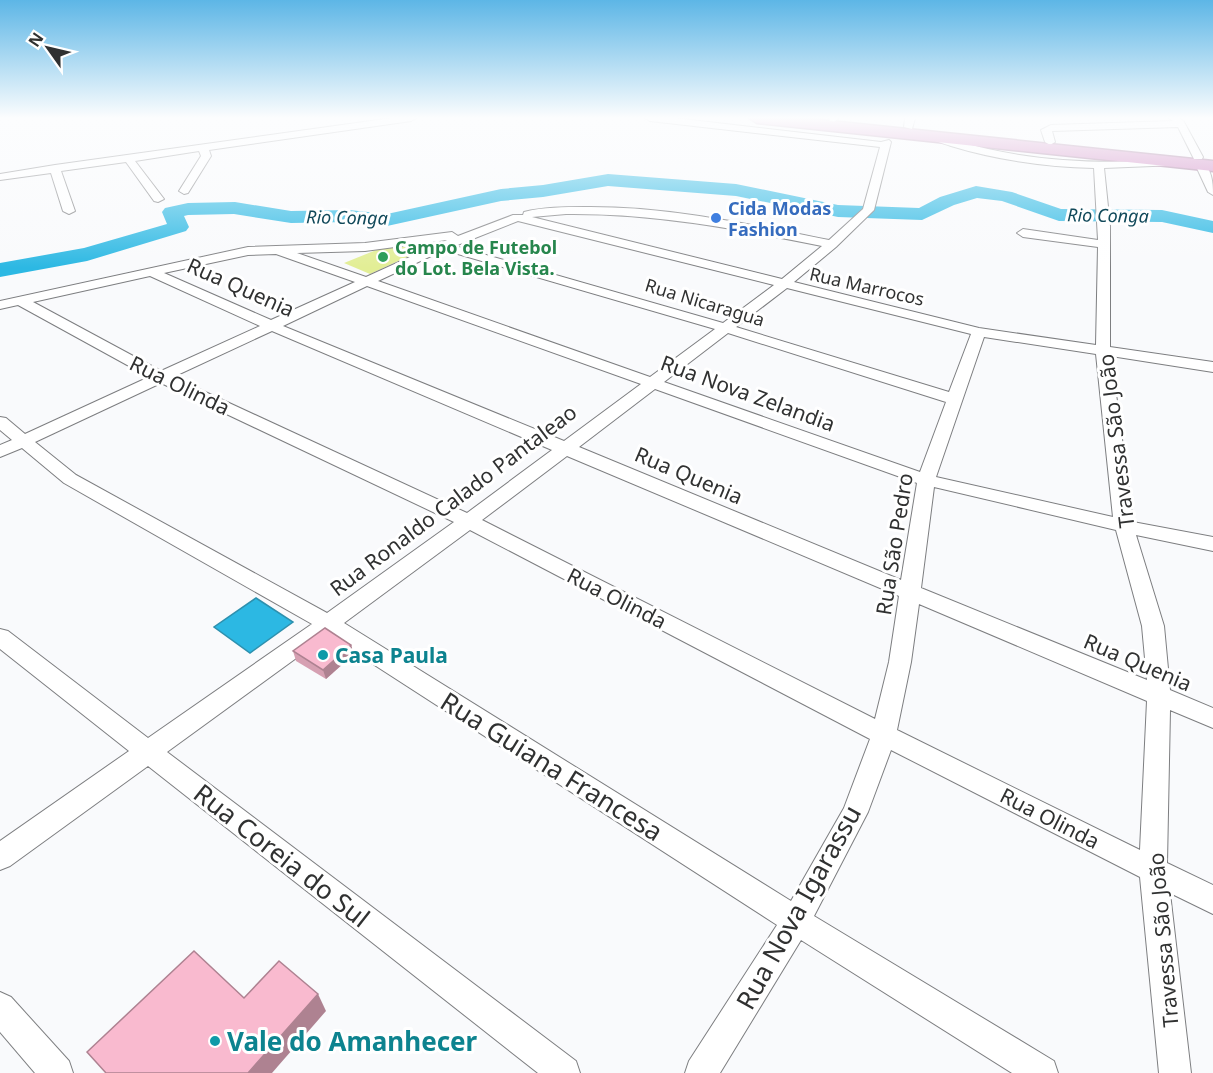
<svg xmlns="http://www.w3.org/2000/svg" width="1213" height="1073" viewBox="0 0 1213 1073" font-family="'Noto Sans',sans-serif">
  <rect width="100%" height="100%" fill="#f9fafc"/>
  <path fill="#e2ee95" d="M403 243 420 251 370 274 344 263 391 244Z"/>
  <path fill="#2cb8e3" stroke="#2d90ae" stroke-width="1.5" d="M256 598 293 622 250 653 214 627Z"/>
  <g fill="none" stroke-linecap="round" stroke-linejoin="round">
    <path fill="#2cb8e3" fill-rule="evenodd" d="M608 174 736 184 838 205 919 208 940 197 976 186 1012 192 1061 209 1162 210 1213 221V233L1162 222 1059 221 1002 201 977 198 954 205 922 220 838 217 736 196 608 186 543 197 501 201 387 226 349 222 291 223 234 214 188 215 184 216 189 227 186 231 87 261 0 277V263L84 248 167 224 162 212 165 208 188 203 235 202 291 211 349 210 387 214 501 189 543 185Z"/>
    <g stroke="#7d7e80" stroke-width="2">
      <g id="street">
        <path d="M392 118H416L411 121 209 150 211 156 188 193 184 194 179 191 201 156 199 151 135 161 164 199 158 202 154 201 126 162 61 171 75 211 69 214 63 211 51 173 0 180V174L55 165Z"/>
        <path d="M645 118H674L881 142 889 140 891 142 874 210 836 247 794 282 979 328 1096 345 1098 247 1023 237 1017 233 1023 229 1098 240 1094 168C1046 167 997 160 951 146 943 143 932 141 925 136L930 133C949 138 968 145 988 149 1050 163 1114 164 1177 159L1182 162 1177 165 1104 168 1110 226V347L1213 362V372L1111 356 1133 522 1213 537V551L1136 535 1164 626 1170 690 1213 708V728L1170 710 1167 863 1213 885V914L1170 893 1191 1073H1159L1140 877 891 750 868 812 814 916 1054 1061 1058 1073H1012L801 940 720 1073H685L689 1061 777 925 328 635 167 752 576 1061 580 1073H538L148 766 10 866 0 870V841L129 751 0 649V629L8 631 148 738 312 624 64 483 22 448 0 457V445L12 440 0 430V417L6 418 25 434 149 377 18 305 0 309V301L248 247 365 243 452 232 458 236 513 215H523L524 212C543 207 564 207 584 207 667 206 748 224 829 240L863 209 880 147 650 121ZM566 214C653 213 737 229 822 246L782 279 532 217ZM518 221 774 285 723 323 455 246ZM447 240 366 277 297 253 365 251ZM444 250 715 329 650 377 378 281ZM276 254 355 282 271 320 164 273 248 255ZM150 276 260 326 161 371 33 302ZM367 286 641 384 564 441 283 326ZM787 288 971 334 949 392 736 327ZM272 331 552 450 467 513 173 377ZM728 333 946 402 920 472 664 382ZM984 337 1096 354 1113 517 936 477ZM161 383 454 522 327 613 76 475 35 442ZM655 389 917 483 901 580 579 447ZM567 456 899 596 889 662 875 719 482 520ZM934 487 1116 530 1142 626 1147 680 921 588ZM470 530 870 739 844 808 791 901 344 623ZM919 604 1147 701 1140 850 897 730 911 662Z"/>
        <path d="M829 118H839L833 123 830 122Z"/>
        <path d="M905 118H915L912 129 904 127Z"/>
        <path d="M1169 118H1180L1184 122 1203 157 1202 159H1194L1178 127 1052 131 1055 142 1050 145 1045 142 1041 130 1051 125 1173 121Z"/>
        <path d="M1200 161C1212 167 1213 183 1213 195L1208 192 1195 164Z"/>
        <path d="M0 992 11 997 69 1061 73 1073H35L0 1032Z"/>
      </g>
    </g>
    <g stroke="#935d89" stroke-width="3">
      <path id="highway" d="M749 118H802L1213 161V171L757 123Z"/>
    </g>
    <use href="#street" fill="#fff" fill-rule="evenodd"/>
    <use href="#highway" fill="#c874b8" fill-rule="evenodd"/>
  </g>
  <path fill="#d6a0b2" d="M351 645 354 654 326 679 296 661 293 651Z"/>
  <g fill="#ae8291">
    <path d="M351 645 354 654 326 679 323 670Z"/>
    <path d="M318 994 326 1011 272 1073H248Z"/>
  </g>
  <g fill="#f9bacf" stroke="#ae8291" stroke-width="1.5">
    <path d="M325 628 351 645 323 670 293 651Z"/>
    <path d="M194 951 244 998 279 961 318 994 248 1073H106L87 1052Z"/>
  </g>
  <linearGradient id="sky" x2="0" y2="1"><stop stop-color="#5db6e6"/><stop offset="0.44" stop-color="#fcfdfe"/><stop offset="1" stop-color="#fcfdfe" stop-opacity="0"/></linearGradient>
  <rect width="1213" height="268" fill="url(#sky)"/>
  <circle fill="#3f7fe0" stroke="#fff" stroke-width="2" cx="716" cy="218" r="6"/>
  <circle fill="#2e9e5b" stroke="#fff" stroke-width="2" cx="383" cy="257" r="6"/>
  <g fill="#0f9aa8" stroke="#fff" stroke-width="2">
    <circle cx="323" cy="655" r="6"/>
    <circle cx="215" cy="1041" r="6"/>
  </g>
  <g text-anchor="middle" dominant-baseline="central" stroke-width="6" stroke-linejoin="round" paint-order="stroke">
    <g font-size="18" font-weight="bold" fill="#366cbe" stroke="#fff" text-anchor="start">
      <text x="728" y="208">Cida Modas<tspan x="728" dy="21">Fashion</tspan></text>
    </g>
    <g font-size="18" font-style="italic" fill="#11495a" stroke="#fff">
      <text transform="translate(1108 215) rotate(1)">Rio Conga</text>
      <text transform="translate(347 217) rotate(1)">Rio Conga</text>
    </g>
    <g font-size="18" font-weight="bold" fill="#27864d" stroke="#fff" text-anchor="start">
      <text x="395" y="247">Campo de Futebol<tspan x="395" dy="21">do Lot. Bela Vista.</tspan></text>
    </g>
    <g font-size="18" fill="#303131" stroke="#fff">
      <text transform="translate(867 286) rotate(13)">Rua Marrocos</text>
      <text transform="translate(705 302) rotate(17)">Rua Nicaragua</text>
    </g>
    <g font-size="21" fill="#303131" stroke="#fff">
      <text transform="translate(241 287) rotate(24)">Rua Quenia</text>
      <text transform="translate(180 385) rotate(26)">Rua Olinda</text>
      <text transform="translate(748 393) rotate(20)">Rua Nova Zelandia</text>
      <text transform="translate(1116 441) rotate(-97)">Travessa São João</text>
      <text transform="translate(689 475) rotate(23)">Rua Quenia</text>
      <text transform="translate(453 500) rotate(-37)">Rua Ronaldo Calado Pantaleao</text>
      <text transform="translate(894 544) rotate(-81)">Rua São Pedro</text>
      <text transform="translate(617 598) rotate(27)">Rua Olinda</text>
      <text transform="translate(1138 662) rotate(23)">Rua Quenia</text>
      <text transform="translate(1050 818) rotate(27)">Rua Olinda</text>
      <text transform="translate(1163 940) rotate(-95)">Travessa São João</text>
    </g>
    <g font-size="21" font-weight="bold" fill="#0d838f" stroke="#fff" text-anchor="start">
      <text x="335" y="655">Casa Paula</text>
    </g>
    <g font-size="26" fill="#303131" stroke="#fff">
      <text transform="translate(552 766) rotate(32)">Rua Guiana Francesa</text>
      <text transform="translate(282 855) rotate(38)">Rua Coreia do Sul</text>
      <text transform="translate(798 907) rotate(-61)">Rua Nova Igarassu</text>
    </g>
    <g font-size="26" font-weight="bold" fill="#0d838f" stroke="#fff" text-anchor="start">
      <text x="227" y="1041">Vale do Amanhecer</text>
    </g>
  </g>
  <g transform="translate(48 48) rotate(304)" stroke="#ffffff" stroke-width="4.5" paint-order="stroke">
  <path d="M0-4.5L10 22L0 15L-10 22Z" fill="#303131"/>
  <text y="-9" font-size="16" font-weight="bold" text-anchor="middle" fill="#303131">N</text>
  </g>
</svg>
